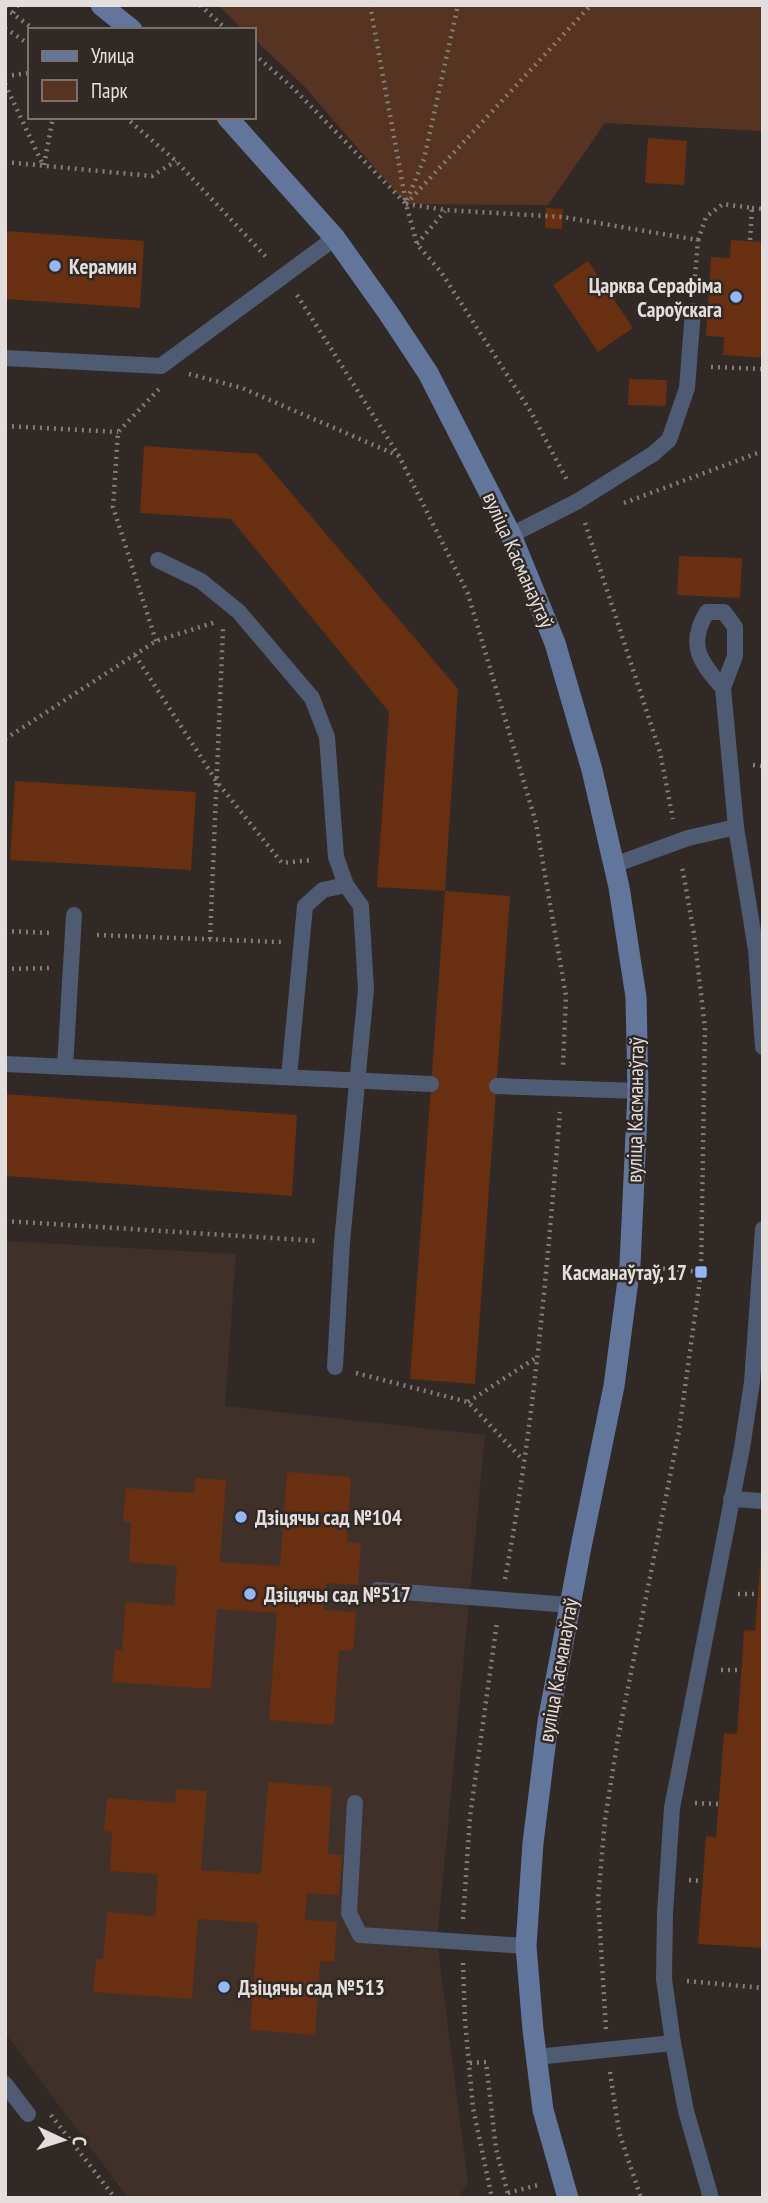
<svg xmlns="http://www.w3.org/2000/svg" width="768" height="2203" viewBox="0 0 768 2203" font-family="'PT Sans Narrow',sans-serif">
  <rect width="100%" height="100%" fill="#312925"/>
  <path fill="#3f312a" d="M5 1241 236 1254 225 1406 485 1435 437 1941 468 2183 458 2198H128L5 2033Z"/>
  <path fill="#573422" d="M218 5H763V131L605 123 548 205 406 204 304 86 254 39V30H244Z"/>
  <g fill="#682f10">
    <path d="M648 138 687 141 684 185 645 183Z"/>
    <path d="M546 208 563 209 562 229 545 228Z"/>
    <path d="M5 231 144 241 140 308 5 299Z"/>
    <path d="M731 240 763 242V358L723 355 724 337 706 336 711 257 730 258Z"/>
    <path d="M588 261 633 328 598 352 553 285Z"/>
    <path d="M629 379 667 380 666 406 628 405Z"/>
    <path d="M144 446 258 454 458 689 445 891 377 887 389 712 231 519 140 513Z"/>
    <path d="M679 556 742 558 740 598 677 595Z"/>
    <path d="M15 781 196 792 191 870 10 860Z"/>
    <path d="M445 891 510 896 475 1384 410 1379Z"/>
    <path d="M5 1094 297 1115 292 1196 5 1176Z"/>
    <path d="M287 1472 351 1477 347 1542 361 1543 358 1585 326 1583 324 1610 356 1612 353 1651 339 1650 334 1725 269 1720 277 1613 217 1609 211 1689 112 1682 115 1649 122 1650 126 1602 174 1606 177 1566 129 1562 131 1522 123 1521 126 1488 194 1493 195 1478 226 1480 220 1562 280 1566Z"/>
    <path d="M761 1555H763L762 1948 698 1944 706 1836 716 1837 724 1733 737 1734 744 1630 755 1631Z"/>
    <path d="M268 1782 332 1787 328 1854 342 1855 339 1895 307 1893 305 1920 337 1922 334 1962 320 1961 315 2035 250 2030 258 1923 198 1919 192 1999 93 1992 96 1959H103L107 1912 155 1916 158 1874 110 1871 112 1832 104 1831 107 1798 175 1803 176 1789 207 1791 201 1870 261 1874Z"/>
  </g>
  <g fill="none" stroke-linecap="round" stroke-linejoin="round">
    <g stroke="#837c78" stroke-width="4.5" stroke-dasharray="2 5" stroke-linecap="butt">
      <path d="M200 5 227 30"/>
      <path d="M370 5 406 203"/>
      <path d="M5 8 35 30"/>
      <path d="M13 13 18 5"/>
      <path d="M5 28 30 45"/>
      <path d="M254 54 293 88 406 204 417 244 441 272 531 412 568 482"/>
      <path d="M5 76 30 73"/>
      <path d="M5 84 43 165"/>
      <path d="M125 117 176 161 268 259"/>
      <path d="M5 162 152 176 176 161"/>
      <path d="M44 165 53 117"/>
      <path d="M407 200 424 159 458 5"/>
      <path d="M406 204 446 210 563 217 698 240 694 289"/>
      <path d="M406 204 591 5"/>
      <path d="M752 208 763 209"/>
      <path d="M698 240 706 217 723 204 752 208 750 241"/>
      <path d="M417 244 445 211"/>
      <path d="M297 295 399 456 468 594 536 823 566 996 563 1065"/>
      <path d="M711 367 763 369"/>
      <path d="M189 374 242 388 399 456"/>
      <path d="M5 426 118 432"/>
      <path d="M624 503 763 451"/>
      <path d="M585 523 660 752 673 819"/>
      <path d="M156 641 113 507 118 432 159 389"/>
      <path d="M135 655 217 782 282 863 312 860"/>
      <path d="M5 739 156 641 216 622"/>
      <path d="M753 765 763 766"/>
      <path d="M5 931 50 933"/>
      <path d="M97 935 281 942"/>
      <path d="M210 939 223 629"/>
      <path d="M5 969 50 968"/>
      <path d="M5 1221 319 1241"/>
      <path d="M656 1268 701 1272"/>
      <path d="M356 1373 468 1402 523 1460"/>
      <path d="M468 1402 537 1357"/>
      <path d="M505 1579C534 1425 547 1268 560 1112"/>
      <path d="M738 1594H758"/>
      <path d="M721 1670H741"/>
      <path d="M695 1803 718 1804"/>
      <path d="M689 1880 702 1881"/>
      <path d="M463 1919 470 1817 497 1622"/>
      <path d="M463 1963 465 2021 473 2108 492 2198"/>
      <path d="M687 1981 763 1988"/>
      <path d="M606 2029 598 1899 605 1820 618 1738 679 1431 701 1272 705 1028 694 934 682 866"/>
      <path d="M470 2063 486 2062 496 2149 509 2198"/>
      <path d="M610 2072 619 2132 641 2198"/>
      <path d="M51 2115 115 2198"/>
      <path d="M508 2193 538 2185"/>
    </g>
    <g stroke="#4f5b72" stroke-width="16">
      <path d="M5 358 161 366 335 238"/>
      <path d="M511 535 578 501 653 454 669 440 687 388 693 311"/>
      <path d="M158 560 201 581 239 612 312 698 327 737 336 857 346 885 361 906 366 989 342 1242 335 1367"/>
      <path d="M723 688C700 662 687 645 707 612H724L735 627V656L723 688 736 827"/>
      <path d="M614 865 688 838 736 827 756 950 763 1047"/>
      <path d="M5 1064 431 1084"/>
      <path d="M65 1067 74 915"/>
      <path d="M289 1077 305 906 323 890 346 885"/>
      <path d="M497 1086 638 1091"/>
      <path d="M731 1499 763 1501"/>
      <path d="M377 1590 570 1605"/>
      <path d="M355 1803 349 1913 360 1935 526 1946"/>
      <path d="M673 2043 664 1979 665 1913 672 1808 742 1448 752 1382 763 1229"/>
      <path d="M536 2057 673 2043 686 2111 711 2198"/>
      <path d="M5 2084 28 2114"/>
    </g>
    <g stroke="#62769b" stroke-width="21">
      <path d="M101 5 132 30"/>
      <path d="M227 117 335 238 389 314 428 373 511 535 555 643 592 770 619 887 636 997 638 1091 630 1265 614 1386 581 1547 548 1722 533 1843 526 1946 533 2030 543 2110 568 2198"/>
    </g>
  </g>
  <g fill="#93b7fd" stroke="#312925" stroke-width="2.5">
    <circle cx="55" cy="266" r="7"/>
    <circle cx="736" cy="297" r="7"/>
    <rect x="694" y="1265" width="14" height="14" rx="3.5"/>
    <circle cx="241" cy="1517" r="7"/>
    <circle cx="250" cy="1594" r="7"/>
    <circle cx="224" cy="1987" r="7"/>
  </g>
  <g text-anchor="middle" dominant-baseline="central" stroke-width="5" stroke-linejoin="round" paint-order="stroke">
    <g font-size="21" font-weight="bold" fill="#e3dedb" stroke="#312925" text-anchor="start">
      <text x="69" y="266">Керамин</text>
      <text x="722" y="285" text-anchor="end">Царква Серафіма<tspan x="722" dy="24">Сароўскага</tspan></text>
      <text x="687" y="1272" text-anchor="end">Касманаўтаў, 17</text>
      <text x="255" y="1517">Дзіцячы сад №104</text>
      <text x="264" y="1594">Дзіцячы сад №517</text>
      <text x="238" y="1987">Дзіцячы сад №513</text>
    </g>
    <g font-size="21" fill="#e3dedb" stroke="#312925">
      <text transform="translate(519 560) rotate(66)">вуліца Касманаўтаў</text>
      <text transform="translate(635 1110) rotate(-89)">вуліца Касманаўтаў</text>
      <text transform="translate(558 1670) rotate(-80)">вуліца Касманаўтаў</text>
    </g>
  </g>
  <rect width="768" height="2203" fill="none" stroke="#e3dedb" stroke-width="14"/>
  <rect x="28" y="28" width="228" height="91" fill="#312925" stroke="#78716e" stroke-width="2"/>
  <rect x="42" y="51" width="35" height="10" fill="#62769b" stroke="#78716e" stroke-width="2"/>
  <text x="91" y="63" font-size="21" fill="#e3dedb">Улица</text>
  <rect x="42" y="80" width="35" height="21" fill="#573422" stroke="#78716e" stroke-width="2"/>
  <text x="91" y="98" font-size="21" fill="#e3dedb">Парк</text>
  <g transform="translate(63 2140) rotate(94)" stroke="#312925" stroke-width="5" paint-order="stroke">
  <path d="M0-5L12 26L0 18L-12 26Z" fill="#e3dedb"/>
  <text y="-10" font-size="19" font-weight="bold" text-anchor="middle" fill="#e3dedb">С</text>
  </g>
</svg>
